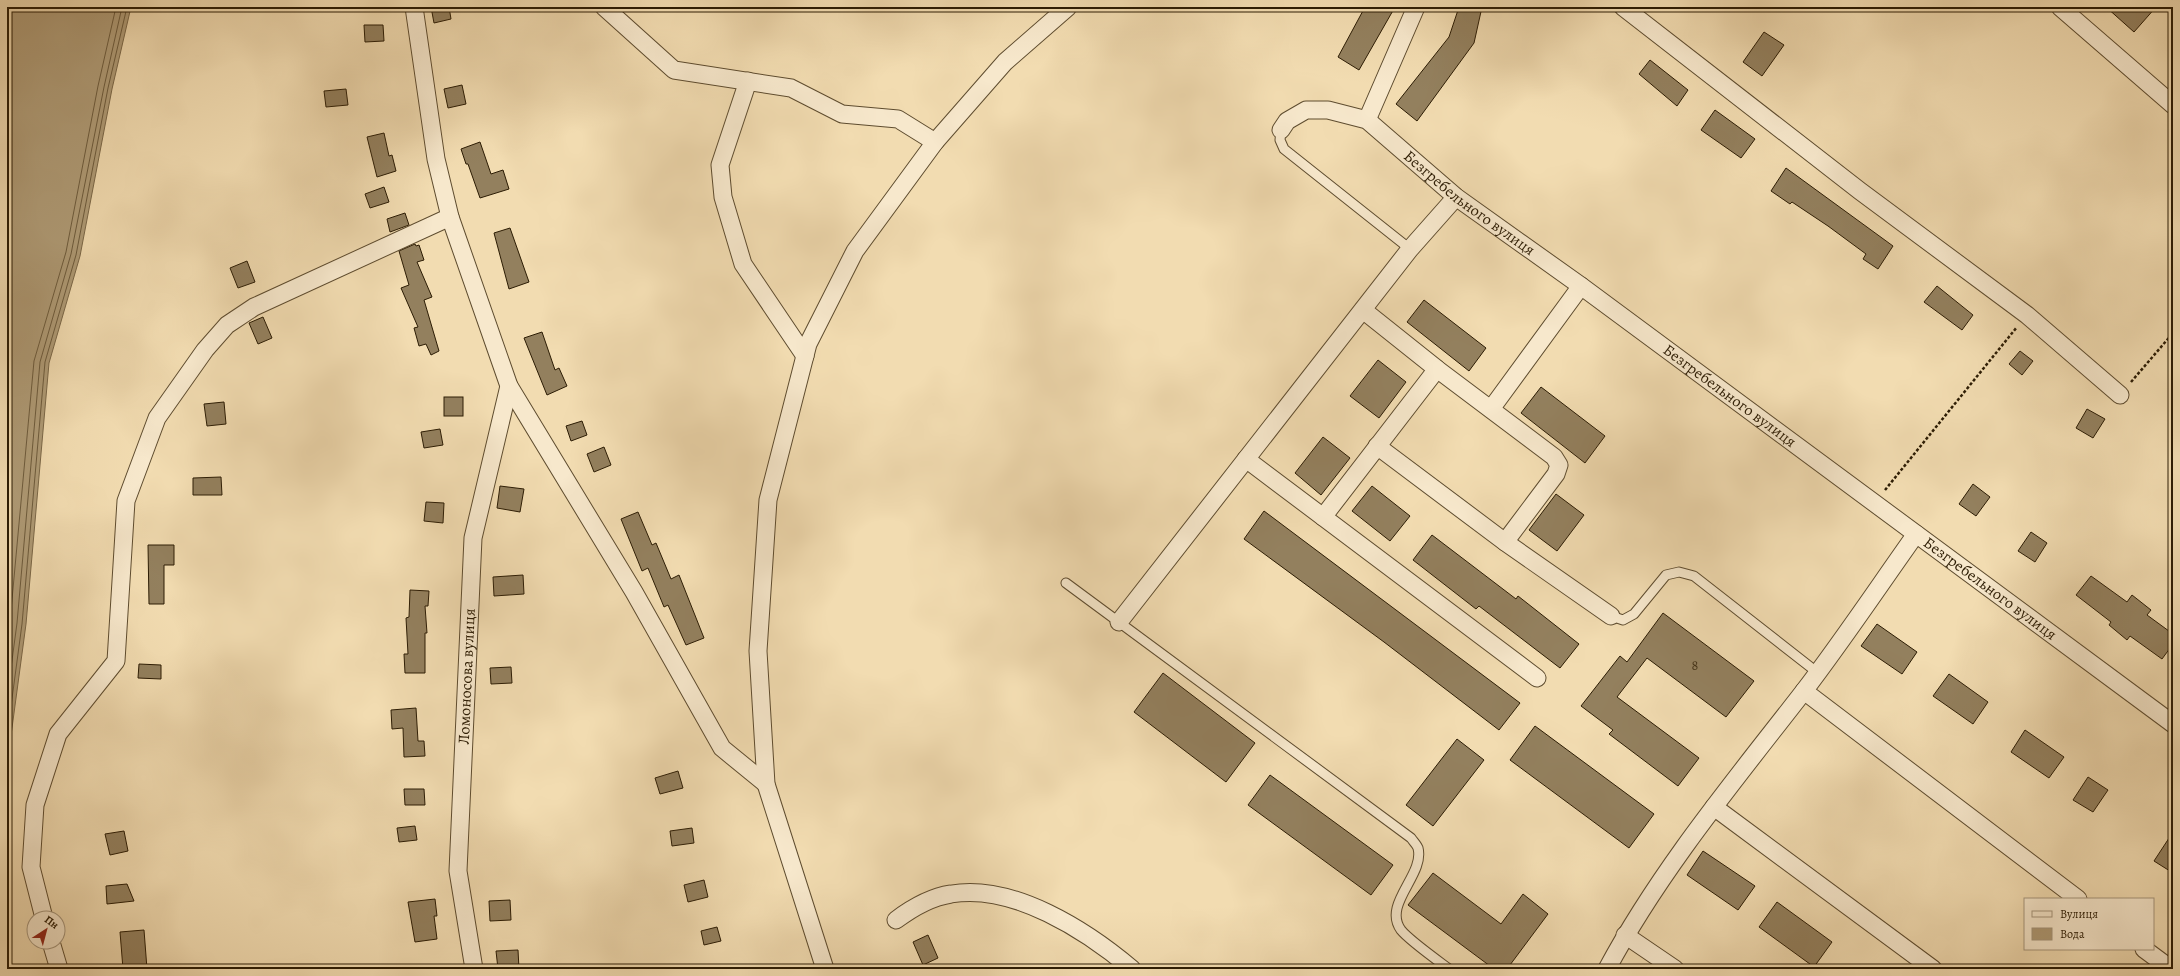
<svg xmlns="http://www.w3.org/2000/svg" width="2180" height="976" viewBox="0 0 2180 976" font-family="Alegreya,serif">
  <rect width="100%" height="100%" fill="#f2dcb1"/>
  <filter id="stains"><feTurbulence type="fractalNoise" baseFrequency=".005" numOctaves="4"/><feColorMatrix values="0 0 0 0 .2 0 0 0 0 .09 0 0 0 0 .02 0 0 0 .5 -.17"/></filter>
  <radialGradient id="worn" r=".72"><stop offset=".6" stop-color="#630" stop-opacity="0"/><stop offset="1" stop-color="#630" stop-opacity=".3"/></radialGradient>
  <path fill="#af9b76" stroke="#7b6848" d="M7 7H131L112 89 80 256 49 363 26 624 7 765Z"/>
  <g fill="none" stroke-linecap="round" stroke-linejoin="round">
    <g stroke="#6e5c3d" stroke-width="1">
      <path d="M7 654 34 361 66 252 98 86 116 7"/>
      <path d="M7 698 17 623 40 362 71 254 104 87 122 7"/>
      <path d="M7 736 22 624 45 362 76 255 108 88 127 7"/>
    </g>
  </g>
  <g fill="#93805e" stroke="#2c1c04">
    <path d="M431 7H449L451 19 434 23Z"/>
    <path d="M1365 7H1395L1359 70 1338 57Z"/>
    <path d="M1459 7H1482L1474 43 1417 121 1396 104 1449 37Z"/>
    <path d="M2106 7H2156L2134 32Z"/>
    <path d="M364 25H383L384 41 365 42Z"/>
    <path d="M1764 32 1784 45 1762 76 1743 62Z"/>
    <path d="M1650 60 1688 90 1677 106 1639 74Z"/>
    <path d="M462 85 466 104 448 108 444 89Z"/>
    <path d="M346 89 348 105 326 107 324 91Z"/>
    <path d="M1715 110 1755 139 1741 158 1701 130Z"/>
    <path d="M384 133 389 156 392 155 396 171 377 177 367 137Z"/>
    <path d="M480 142 491 174 503 170 509 189 480 198 468 164H466L461 149Z"/>
    <path d="M1786 168 1893 246 1878 269 1863 259 1866 254 1828 226 1792 202 1790 204 1771 191Z"/>
    <path d="M384 187 389 202 370 208 365 194Z"/>
    <path d="M405 213 409 225 390 232 387 219Z"/>
    <path d="M510 228 529 282 509 289 494 233Z"/>
    <path d="M415 244 416 246 419 245 424 260 417 262 432 297 424 300 439 351 431 355 426 344 419 346 414 328 418 327 401 288 409 285 399 251Z"/>
    <path d="M247 261 255 282 238 288 230 268Z"/>
    <path d="M1937 286 1973 315 1962 330 1924 302Z"/>
    <path d="M1424 300 1486 348 1469 371 1407 322Z"/>
    <path d="M263 317 272 338 258 344 249 323Z"/>
    <path d="M542 332 555 370 559 368 567 386 547 395 524 338Z"/>
    <path d="M2020 351 2033 361 2022 375 2009 364Z"/>
    <path d="M1378 360 1406 382 1379 418 1350 396Z"/>
    <path d="M1541 387 1605 436 1585 463 1521 413Z"/>
    <rect x="444" y="397" width="19" height="19"/>
    <path d="M224 402 226 424 207 426 204 404Z"/>
    <path d="M2087 409 2105 419 2093 438 2076 428Z"/>
    <path d="M582 421 587 435 571 441 566 426Z"/>
    <path d="M440 429 443 445 424 448 421 432Z"/>
    <path d="M1323 437 1350 458 1321 495 1295 473Z"/>
    <path d="M604 447 611 465 594 472 587 454Z"/>
    <path d="M221 477 222 495H193V478Z"/>
    <path d="M1973 484 1990 497 1976 516 1959 504Z"/>
    <path d="M500 486 524 489 520 512 497 508Z"/>
    <path d="M1372 486 1410 516 1390 541 1352 511Z"/>
    <path d="M1556 494 1584 515 1557 551 1529 530Z"/>
    <path d="M426 502 444 503 443 523 424 521Z"/>
    <path d="M1264 511 1520 703 1499 730 1384 642 1244 539Z"/>
    <path d="M638 512 652 545 656 543 671 579 679 575 704 638 686 645 668 605 664 607 648 568 642 571 621 519Z"/>
    <path d="M2031 532 2047 543 2035 562 2018 551Z"/>
    <path d="M1432 535 1516 599 1518 596 1579 644 1560 668 1479 606 1476 609 1413 560Z"/>
    <path d="M148 545H174V565H164V604H149Z"/>
    <path d="M523 575 524 594 494 596 493 577Z"/>
    <path d="M2091 576 2127 602 2132 595 2151 610 2147 615 2173 634V644L2162 659 2130 636 2127 640 2109 625 2111 622 2076 595Z"/>
    <path d="M410 590 429 591 428 606H425L427 633H425V673H405L404 654H408L406 618 409 617Z"/>
    <path d="M1663 613 1754 681 1726 717 1647 658 1617 697 1699 758 1678 786 1609 734 1613 730 1581 706 1620 656 1627 662Z"/>
    <path d="M1877 624 1917 652 1902 674 1861 646Z"/>
    <path d="M139 664 161 665V679L138 678Z"/>
    <path d="M511 667 512 683 491 684 490 668Z"/>
    <path d="M1163 673 1255 743 1226 782 1134 712Z"/>
    <path d="M1949 674 1988 702 1973 724 1933 696Z"/>
    <path d="M416 708 418 741H424L425 756 404 757 403 728 392 729 391 710Z"/>
    <path d="M1535 726 1654 814 1629 848 1510 760Z"/>
    <path d="M2025 730 2064 757 2049 778 2011 752Z"/>
    <path d="M1457 739 1484 760 1433 826 1406 805Z"/>
    <path d="M678 771 683 788 660 794 655 778Z"/>
    <path d="M1270 775 1393 865 1371 895 1248 805Z"/>
    <path d="M2088 777 2108 790 2093 812 2073 800Z"/>
    <path d="M404 789H424L425 805H405Z"/>
    <path d="M415 826 417 840 399 842 397 828Z"/>
    <path d="M692 828 694 843 672 846 670 831Z"/>
    <path d="M124 831 128 851 110 855 105 834Z"/>
    <path d="M2173 832V873L2154 861Z"/>
    <path d="M1703 851 1755 886 1738 910 1687 875Z"/>
    <path d="M1433 873 1501 924 1523 894 1548 914 1507 969H1494L1408 905Z"/>
    <path d="M704 880 708 897 688 902 684 885Z"/>
    <path d="M127 884 134 901 107 904 106 886Z"/>
    <path d="M435 899 437 916H434L437 939 415 942 408 902Z"/>
    <path d="M510 900 511 920 490 921 489 901Z"/>
    <path d="M1777 902 1832 942 1814 967 1759 927Z"/>
    <path d="M717 927 721 941 704 945 701 931Z"/>
    <path d="M144 930 147 969H123L120 932Z"/>
    <path d="M928 935 938 958 923 965 913 942Z"/>
    <path d="M518 950 519 969H498L496 951Z"/>
  </g>
  <g fill="none" stroke-linecap="round" stroke-linejoin="round">
    <g stroke="#5e4c2f" stroke-width="11">
      <g id="lane">
        <path d="M1281 130 1280 140 1284 149 1410 249"/>
        <path d="M1066 583 1411 838C1413 841 1417 845 1418 848 1425 875 1382 904 1401 930 1409 940 1437 960 1449 969"/>
        <path d="M1611 616 1623 620 1634 614 1666 575 1679 572 1694 576 1818 673"/>
      </g>
    </g>
    <g stroke="#5e4c2f" stroke-width="19">
      <g id="street">
        <path d="M414 7 436 159 450 217 509 386 634 592 722 748 766 784"/>
        <path d="M604 7 674 70 791 88 842 114 898 119 935 142"/>
        <path d="M1623 7 1860 191 2027 315 2120 395"/>
        <path d="M2060 7 2173 105"/>
        <path d="M748 81 720 165 723 197 743 264 805 356"/>
        <path d="M1367 120 1416 7"/>
        <path id="s1" d="M1281 130 1287 121 1306 110H1328L1367 120 1456 197 1581 286 2173 724"/>
        <path d="M1363 310 1437 369 1554 457 1559 465 1556 474 1505 542"/>
        <path d="M1491 409 1581 286"/>
        <path d="M1377 446 1505 542 1611 616"/>
        <path d="M1246 459 1537 678"/>
        <path d="M1323 517 1437 369"/>
        <path d="M1119 622 1410 249 1456 197"/>
        <path d="M1804 691 2078 899"/>
        <path d="M1714 807 1933 969"/>
        <path d="M44 918 31 867 35 805 58 734 116 661 126 501 157 418 205 350 227 325 254 307 450 217"/>
        <path d="M896 920C912 908 931 897 951 894 1013 883 1087 931 1132 969"/>
        <path d="M1625 935 1675 969"/>
        <path d="M51 942 59 969"/>
        <path d="M2144 949 2171 969"/>
        <path id="s2" d="M474 969 458 871 473 538 509 386"/>
        <path d="M825 969 766 784 758 651 768 500 808 344 855 251 935 142 1005 62 1068 7"/>
        <path d="M1607 969C1660 870 1735 780 1804 691 1843 640 1879 586 1916 534"/>
      </g>
    </g>
    <g stroke="#2c1c04" stroke-width="2.5" stroke-dasharray="3 2" stroke-linecap="butt">
      <path d="M2131 382 2173 333"/>
      <path d="M1885 490 2017 327"/>
    </g>
    <use href="#lane" stroke="#f7e8cc" stroke-width="9"/>
    <use href="#street" stroke="#f7e8cc" stroke-width="17"/>
  </g>
  <g text-anchor="middle" dominant-baseline="central" stroke-width="3" stroke-linejoin="round" paint-order="stroke">
    <g font-size="14" fill="#46351a">
      <text x="1695" y="665">8</text>
    </g>
    <g font-size="16" fill="#2c1c04" stroke="#f7e8cc">
      <text stroke="none"><textPath href="#s1" startOffset="227">Безгребельного вулиця</textPath></text>
      <text stroke="none"><textPath href="#s1" startOffset="551">Безгребельного вулиця</textPath></text>
      <text stroke="none"><textPath href="#s1" startOffset="875">Безгребельного вулиця</textPath></text>
      <text stroke="none"><textPath href="#s2" startOffset="294">Ломоносова вулиця</textPath></text>
    </g>
  </g>
  <rect width="2180" height="976" fill="none" stroke="#f2dcb1" stroke-width="24"/>
  <rect x="8" y="8" width="2164" height="960" fill="none" stroke="#2c1c04" stroke-width="2"/>
  <rect x="12" y="12" width="2156" height="952" fill="none" stroke="#2c1c04"/>
  <rect x="2024" y="898" width="130" height="52" fill="#f7e8cc" stroke="#a6967c"/>
  <rect x="2032" y="911" width="20" height="6" fill="#f7e8cc" stroke="#a6967c"/>
  <text x="2060" y="918" font-size="12" fill="#2c1c04">Вулиця</text>
  <rect x="2032" y="928" width="20" height="12" fill="#af9b76" stroke="#a6967c"/>
  <text x="2060" y="938" font-size="12" fill="#2c1c04">Вода</text>
  <g transform="translate(46 930) rotate(36)"><circle r="19" fill="#f7e8cc" stroke="#a6967c"/>
  <path d="M0-3L7 15L0 10L-7 15Z" fill="#8f2418"/>
  <text y="-6" font-size="11" font-weight="bold" text-anchor="middle" fill="#2c1c04">Пн</text>
  </g>
  <rect width="100%" height="100%" filter="url(#stains)"/>
  <rect width="100%" height="100%" fill="url(#worn)"/>
</svg>
